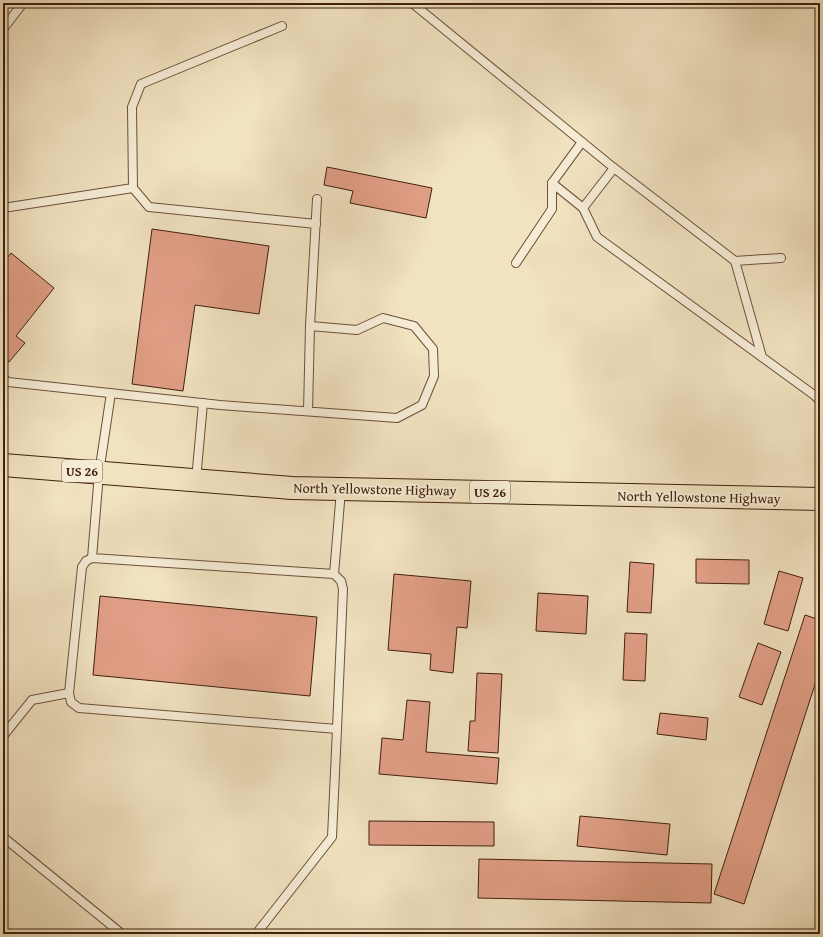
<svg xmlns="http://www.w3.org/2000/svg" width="823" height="937" viewBox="0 0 823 937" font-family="'Gentium Book Plus',serif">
  <rect width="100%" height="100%" fill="#f1e2c0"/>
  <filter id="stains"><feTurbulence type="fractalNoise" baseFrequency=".005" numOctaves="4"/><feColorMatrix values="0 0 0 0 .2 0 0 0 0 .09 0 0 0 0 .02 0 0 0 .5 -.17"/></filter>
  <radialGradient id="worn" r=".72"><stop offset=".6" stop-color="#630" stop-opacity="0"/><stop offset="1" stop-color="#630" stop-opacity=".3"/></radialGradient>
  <g fill="#e29f87" stroke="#3f200c">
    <path d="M327 167 432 188 426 218 350 203 353 191 324 185Z"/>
    <path d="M152 229 269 246 259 314 195 305 183 391 132 384Z"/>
    <path d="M11 253 54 288 16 336 25 343 9 362 3 357V263Z"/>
    <path d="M696 559 749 560V584L696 583Z"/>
    <path d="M630 562 654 564 651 613 627 612Z"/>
    <path d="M779 571 803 578 788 631 764 624Z"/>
    <path d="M394 574 471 581 467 628 457 627 453 673 430 670 431 654 388 650Z"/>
    <path d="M538 593 588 596 586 634 536 631Z"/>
    <path d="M100 596 317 617 310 696 93 675Z"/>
    <path d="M805 615 820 620V669L744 904 714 894Z"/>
    <path d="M625 633 647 634 645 681 623 680Z"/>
    <path d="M758 643 781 652 762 705 739 697Z"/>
    <path d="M477 673 502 674 498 753 468 751 470 721H475Z"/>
    <path d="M407 700 430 702 426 752 499 758 497 784 379 774 382 738 403 740Z"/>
    <path d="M660 713 708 718 706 740 657 734Z"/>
    <path d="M580 816 670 824 667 855 577 846Z"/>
    <path d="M369 821 494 822V846L369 845Z"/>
    <path d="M479 859 712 864 711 903 478 898Z"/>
  </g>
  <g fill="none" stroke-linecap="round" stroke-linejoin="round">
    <g stroke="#6c5039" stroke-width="10">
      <g id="service">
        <path d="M412 3 614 168"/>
        <path d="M3 29 23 3"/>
        <path d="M582 142 552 183 583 208"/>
        <path d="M133 188 149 207 316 224"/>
        <path d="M3 208 133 188 132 107 141 84 282 26"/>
        <path d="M781 258 735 261 614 168 583 208 597 237 814 395 820 401"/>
        <path d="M735 261 762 357"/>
        <path d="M516 263 552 209V183"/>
        <path d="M310 326 317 199"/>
        <path d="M3 378 8 382 220 405 397 418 422 405 434 376 433 349 414 326 383 318 357 330 310 326 308 411"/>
        <path d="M111 393 99 473 92 558 334 574 341 490"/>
        <path d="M196 480 203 403"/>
        <path d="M92 558 86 561 82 567 69 693 71 702 79 708 337 729 343 589 341 581 334 574"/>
        <path d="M3 736 32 700 69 693"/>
        <path d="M3 837 122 934"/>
        <path d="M256 934 332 837 337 729"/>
      </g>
    </g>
    <g stroke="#3f200c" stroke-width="24">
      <path id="trunk" d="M3 465 292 488 820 499"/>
    </g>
    <use href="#service" stroke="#f6ecd6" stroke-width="8"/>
    <use href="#trunk" stroke="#f1e2c0" stroke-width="22"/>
  </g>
  <g text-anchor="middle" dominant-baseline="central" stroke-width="4" stroke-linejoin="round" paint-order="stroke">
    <g fill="#f6ecd6" stroke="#765d49" stroke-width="1">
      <rect x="62" y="460" width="40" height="22" rx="3"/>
      <rect x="470" y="481" width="40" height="22" rx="3"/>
    </g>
    <g font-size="13" font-weight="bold" fill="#3f200c">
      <text x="82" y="471">US 26</text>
      <text x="490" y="492">US 26</text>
    </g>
    <g font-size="14" fill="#3f200c" stroke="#f6ecd6">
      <text transform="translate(375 489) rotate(1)">North Yellowstone Highway</text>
      <text transform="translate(699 497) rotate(1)">North Yellowstone Highway</text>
    </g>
  </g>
  <rect width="823" height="937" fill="none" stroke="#f1e2c0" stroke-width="16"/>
  <rect x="4" y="4" width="815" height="929" fill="none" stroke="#3f200c" stroke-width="2"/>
  <rect x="8" y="8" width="807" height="921" fill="none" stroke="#3f200c"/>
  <rect width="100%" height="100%" filter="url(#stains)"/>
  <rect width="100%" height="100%" fill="url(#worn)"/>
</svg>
